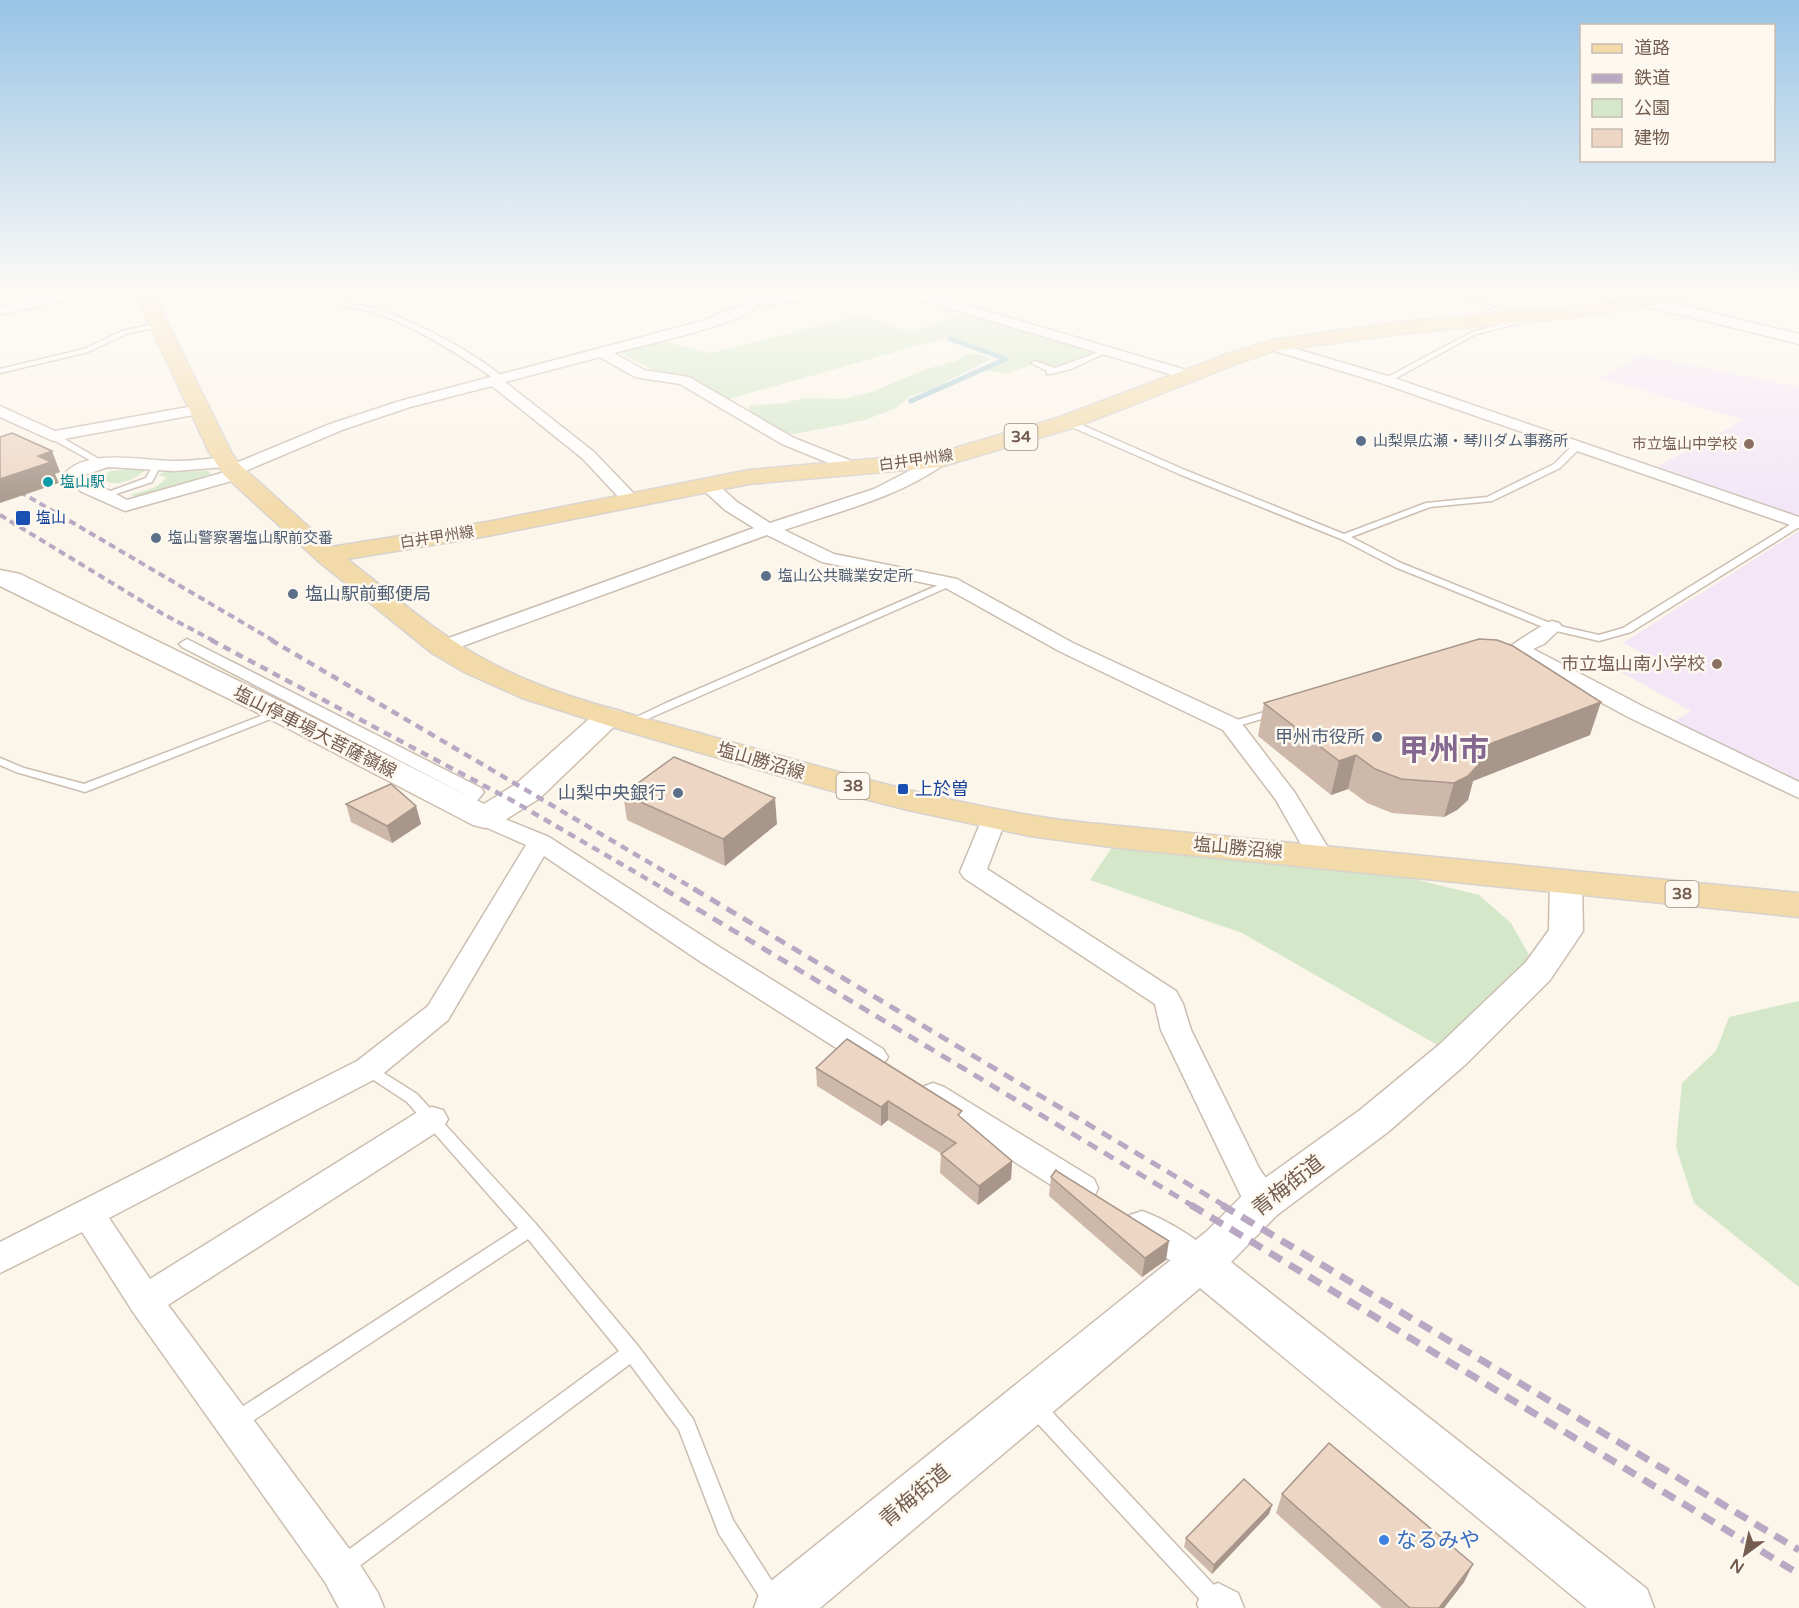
<svg xmlns="http://www.w3.org/2000/svg" width="1799" height="1608" viewBox="0 0 1799 1608" font-family="'Varela Round','Noto Sans JP',sans-serif">
  <rect width="100%" height="100%" fill="#fbf5ea"/>
  <g fill="#f2e6f7">
    <path d="M1640 355 1799 387V518L1654 468 1744 420 1601 378Z"/>
    <path d="M1799 531V784L1671 723 1691 711 1621 672 1648 656 1623 643Z"/>
  </g>
  <g fill="#d4e8c9">
    <path d="M971 311 1104 350 1057 369 1038 362 1006 374 987 370 1011 358 948 337 722 401 667 377 613 349 653 339 711 353 860 315 910 332Z"/>
    <path d="M967 354H979L991 359 932 389 910 396 896 408 865 420 826 428 793 434 775 428 753 415 748 406 785 403 804 398 843 399 872 392 926 369 959 360Z"/>
    <path d="M133 469 146 470C134 480 113 490 100 477L111 471Z"/>
    <path d="M208 471 211 474 139 498 131 495C142 491 160 489 166 477L158 475 164 472Z"/>
    <path d="M1119 837 1320 856 1479 895 1511 923 1538 971 1453 1054 1242 933 1090 880Z"/>
    <path d="M1799 1001V1287L1694 1203 1676 1147 1682 1083 1716 1051 1729 1017Z"/>
  </g>
  <g fill="none" stroke-linecap="round" stroke-linejoin="round">
    <path stroke="#a7cbd4" stroke-width="5" d="M911 401 1006 359 950 339"/>
    <g stroke="#ccbdb1" stroke-width="3">
      <g id="service">
        <path d="M352 291H359L343 302C355 305 368 306 380 310 416 322 478 354 506 380L499 382C461 355 421 330 377 313 363 309 349 308 336 303V301Z"/>
        <path d="M940 291H948L931 299 926 298Z"/>
        <path d="M1447 291H1456L1520 318 1515 319Z"/>
        <path d="M1526 318 1529 320 1528 321 1476 334 1389 382 1382 380 1472 332Z"/>
        <path d="M159 323 162 325 161 326 126 334 88 352 0 373V369L84 349 122 331Z"/>
        <path d="M1105 350 1110 351 1071 369 1050 374H1047V371L1031 363 1035 361 1055 368Z"/>
        <path d="M1065 420H1071L1185 470 1344 534 1426 503 1487 497 1554 464 1573 445H1579V449L1560 468 1492 501 1430 507 1351 537 1401 563 1555 625 1599 635 1623 628 1796 521 1799 520V527L1631 632 1599 641 1548 629 1395 567 1341 539 1179 474 1065 424Z"/>
        <path d="M50 434H56L104 462 97 464 50 438Z"/>
        <path d="M154 463 161 465 152 482 107 497 100 495 146 478Z"/>
        <path d="M950 580 953 581V585L634 725H626L624 723 666 703Z"/>
        <path d="M1278 708 1283 711 1282 713 1231 728 1225 725 1227 723Z"/>
        <path d="M279 709 284 712 283 714 85 792 16 772 0 765V758L24 768 84 784Z"/>
        <path d="M368 1063 417 1094 536 1224 638 1346 693 1419 733 1520 789 1608H767L719 1534 679 1430 630 1364 350 1573 343 1576 336 1573 333 1566 336 1559 619 1351 528 1239 242 1428 235 1431 228 1428 226 1422 228 1416 518 1228 407 1102 363 1073 361 1069 363 1065Z"/>
        <path d="M1034 1397 1041 1400 1225 1597 1228 1604 1227 1608H1204L1205 1605 1027 1412 1025 1406 1027 1400Z"/>
      </g>
    </g>
    <g stroke="#ccbdb1" stroke-width="3">
      <path id="pedestrian" d="M187 639 481 788 484 792 468 812H456L453 808 464 794 182 647 179 644Z"/>
    </g>
    <g stroke="#ccbdb1" stroke-width="3">
      <g id="minor">
        <path d="M73 291H97L91 295 0 314V306Z"/>
        <path d="M721 291H737L755 299 814 291H898L929 294 1193 372 1195 375 1193 378H1183L928 302 836 296 757 306C738 325 644 345 614 353L644 370 689 377 794 438 859 464 861 468 853 473 782 444 680 384 635 377 600 357 505 382 594 452 640 500 637 504H625L582 458 492 386 410 407 342 430 243 472 244 474 242 478 125 511 82 492 63 476C84 447 143 461 174 461 191 461 208 459 225 457L231 459 233 462 231 465 330 424 400 401 702 321 745 304ZM108 467 174 471 226 467 225 472 127 500 82 476Z"/>
        <path d="M1273 342 1391 377 1799 517V528L1381 383 1268 349 1266 346Z"/>
        <path d="M199 405 207 410 204 413 53 441 0 417V406L55 431Z"/>
        <path d="M940 455 948 460 946 463C897 498 840 511 784 530L834 554 957 579 1073 643 1239 720 1295 793 1333 856 1329 862 1320 864 1311 862 1276 800 1223 730 1059 651 944 587 822 562 767 535 449 651 442 653 435 651 432 647 435 643 754 528 725 510 702 489 700 485 702 481H714L737 502 770 523 874 489Z"/>
        <path d="M1552 621 1559 623 1562 627 1544 644 1533 649 1644 707 1799 782V798L1628 717 1510 653 1507 649C1509 646 1547 622 1552 621Z"/>
        <path d="M485 811 549 837 721 948 883 1049 888 1057 883 1065 873 1068 863 1065 701 962 544 856 448 1020 379 1077 109 1218 150 1279 421 1110 432 1107 443 1110 448 1119 443 1128 168 1305 353 1554 378 1593 384 1608H339L325 1582 133 1312 82 1232 0 1273V1242L357 1061 428 1006 526 845 476 823 473 818 476 813Z"/>
        <path d="M994 812 1003 814 1006 819 987 869 1176 991 1183 1004 1191 1030 1259 1168C1266 1180 1276 1188 1282 1200L1278 1210C1262 1215 1255 1210 1243 1200L1161 1030 1155 1004 964 878 960 872 982 819 985 814Z"/>
        <path d="M933 1083 944 1087 1094 1179 1098 1188 1094 1197 1082 1201 1070 1197 922 1103 918 1095 922 1087Z"/>
        <path d="M1142 1211C1162 1218 1207 1242 1216 1261L1211 1271 1199 1276 1187 1271 1130 1235 1125 1225 1130 1215Z"/>
        <path d="M1218 1583 1238 1593 1244 1608H1199L1197 1604 1203 1589Z"/>
      </g>
    </g>
    <g stroke="#ccbdb1" stroke-width="3">
      <g id="tertiary">
        <path d="M1647 297 1799 334V344L1641 305 1639 302 1641 299Z"/>
        <path d="M1566 873 1577 876 1582 883 1583 931 1550 980 1466 1064 1388 1132 1277 1215 1231 1262 1647 1589 1654 1608H1587L1200 1288 820 1608H754L761 1589 1207 1231 1247 1191 1360 1110 1440 1044 1526 962 1549 930 1550 883 1555 876Z"/>
      </g>
    </g>
    <g stroke="#cfbeae" stroke-width="3">
      <path id="secondary" d="M0 570 20 574 290 706 484 804 516 784 598 711 609 708 620 711 624 717 540 798 497 825 485 828 473 825 268 718 0 586Z"/>
    </g>
    <g stroke="#d8d2ce" stroke-width="3">
      <path id="primary" d="M134 291H152L231 452 240 465 331 547 487 522 749 470 938 453 1060 417 1230 353 1273 340 1399 322 1585 306 1675 291H1717L1714 295 1708 296 1585 316 1399 334 1275 351 1244 361 1076 427 940 467 749 484 487 536 347 559C391 593 433 631 482 658 547 695 624 712 695 732 806 763 916 796 1029 815 1059 821 1089 823 1119 826L1799 893V917L1119 848 1030 836 908 810 825 789 619 729 522 698 464 672 432 653 317 560 224 475 209 452Z"/>
    </g>
    <use href="#service" fill="#fff" fill-rule="evenodd"/>
    <use href="#pedestrian" fill="#fff" fill-rule="evenodd"/>
    <use href="#minor" fill="#fff" fill-rule="evenodd"/>
    <use href="#tertiary" fill="#fff" fill-rule="evenodd"/>
    <use href="#secondary" fill="#fff" fill-rule="evenodd"/>
    <use href="#primary" fill="#f3daa9" fill-rule="evenodd"/>
    <g stroke="#b9a8c4" stroke-width="4" stroke-dasharray="7 4.5" stroke-linecap="butt">
      <path d="M0 480 274 641"/>
      <path d="M0 515 163 614 214 641"/>
    </g>
    <g stroke="#b9a8c4" stroke-width="4.5" stroke-dasharray="8 6" stroke-linecap="butt">
      <path d="M211 640 513 801 666 890"/>
      <path d="M271 640 696 890"/>
    </g>
    <g stroke="#b9a8c4" stroke-width="5" stroke-dasharray="11 8" stroke-linecap="butt">
      <path d="M664 889 1193 1206"/>
      <path d="M694 889 1225 1206"/>
    </g>
    <g stroke="#b9a8c4" stroke-width="7" stroke-dasharray="14 9" stroke-linecap="butt">
      <path d="M1191 1205 1799 1574"/>
      <path d="M1222 1205 1799 1550"/>
    </g>
  </g>
  <g fill="#cdb8a9">
    <path d="M1264 703 1590 735 1473 781 1468 800 1457 810 1444 817 1392 813 1367 803 1348 789 1331 795 1258 736Z"/>
    <path d="M623 794 777 824 725 866 627 820Z"/>
    <path d="M346 804 416 806 421 824 392 843 351 822Z"/>
    <path d="M816 1068 961 1118 1012 1161 1011 1179 978 1205 940 1173 941 1154H942L888 1120 881 1126 817 1086Z"/>
    <path d="M1051 1177 1166 1260 1142 1277 1049 1196Z"/>
    <path d="M1282 1494 1473 1564 1464 1582 1444 1608H1382L1276 1513Z"/>
    <path d="M1272 1505 1269 1514 1212 1574 1184 1547 1186 1538Z"/>
  </g>
  <g fill="#a79689">
    <path d="M52 451 60 472 55 474 59 483 0 503V479L38 456Z"/>
    <path d="M1601 702 1590 735 1473 781 1468 800 1457 810 1444 817 1454 783 1476 749Z"/>
    <path d="M1356 755 1348 789 1331 795 1339 761Z"/>
    <path d="M775 798 777 824 725 866 723 839Z"/>
    <path d="M416 806 421 824 392 843 387 826Z"/>
    <path d="M888 1101V1120L881 1126V1107Z"/>
    <path d="M1012 1161 1011 1179 978 1205 979 1186Z"/>
    <path d="M1169 1241 1166 1260 1142 1277 1145 1258Z"/>
    <path d="M1272 1505 1269 1514 1212 1574 1214 1565Z"/>
    <path d="M1473 1564 1464 1582 1444 1608H1439Z"/>
  </g>
  <g fill="#eed6c4" stroke="#a79689" stroke-width="1.5">
    <path d="M12 433 52 451 38 456 51 462 0 479V437Z"/>
    <path d="M1479 639 1497 640 1513 646 1601 702 1476 749 1478 765 1468 776 1454 783 1401 779 1375 769 1356 755 1339 761 1264 703Z"/>
    <path d="M674 757 775 798 723 839 623 794Z"/>
    <path d="M391 784 416 806 387 826 346 804Z"/>
    <path d="M847 1039 962 1111 958 1115 1012 1161 979 1186 941 1154 956 1143 888 1101 881 1107 816 1068Z"/>
    <path d="M1056 1170 1058 1172 1169 1241 1145 1258 1051 1177Z"/>
    <path d="M1329 1443 1473 1564 1439 1608H1410L1282 1494Z"/>
    <path d="M1244 1479 1272 1505 1214 1565 1186 1538Z"/>
  </g>
  <linearGradient id="sky" x2="0" y2="1"><stop stop-color="#98c4e6"/><stop offset="0.56" stop-color="#fdfaf6"/><stop offset="1" stop-color="#fdfaf6" stop-opacity="0"/></linearGradient>
  <rect width="1799" height="516" fill="url(#sky)"/>
  <g fill="#5c6f8a" stroke="#fef9f0" stroke-width="2">
    <circle cx="1361" cy="441" r="6"/>
    <circle cx="156" cy="538" r="6"/>
    <circle cx="766" cy="576" r="6"/>
    <circle cx="293" cy="594" r="6"/>
    <circle cx="1377" cy="737" r="6"/>
    <circle cx="678" cy="793" r="6"/>
  </g>
  <g fill="#8d6e63" stroke="#fef9f0" stroke-width="2">
    <circle cx="1749" cy="444" r="6"/>
    <circle cx="1717" cy="664" r="6"/>
  </g>
  <circle fill="#0f9aa8" stroke="#fef9f0" stroke-width="2" cx="48" cy="482" r="6"/>
  <g fill="#1a4fb4" stroke="#fef9f0" stroke-width="2">
    <rect x="15" y="510" width="16" height="16" rx="3"/>
    <rect x="897" y="783" width="12" height="12" rx="3"/>
  </g>
  <circle fill="#3f7fe0" stroke="#fef9f0" stroke-width="2" cx="1384" cy="1540" r="6"/>
  <g text-anchor="middle" dominant-baseline="central" stroke-width="5" stroke-linejoin="round" paint-order="stroke">
    <g font-size="15" fill="#4e5e75" stroke="#fef9f0" text-anchor="start">
      <text x="1373" y="441">山梨県広瀬・琴川ダム事務所</text>
      <text x="168" y="538">塩山警察署塩山駅前交番</text>
      <text x="778" y="576">塩山公共職業安定所</text>
    </g>
    <g font-size="15" fill="#785e54" stroke="#fef9f0" text-anchor="end">
      <text x="1737" y="444">市立塩山中学校</text>
    </g>
    <g font-size="15" fill="#745d4f" stroke="#fef9f0">
      <text transform="translate(916 460) rotate(-8)">白井甲州線</text>
      <text transform="translate(437 537) rotate(-9)">白井甲州線</text>
    </g>
    <g font-size="15" fill="#0d838f" stroke="#fef9f0" text-anchor="start">
      <text x="60" y="482">塩山駅</text>
    </g>
    <g font-size="15" fill="#164399" stroke="#fef9f0" text-anchor="start">
      <text x="36" y="518">塩山</text>
    </g>
    <g fill="#fef9f0" stroke="#9d8c7f" stroke-width="1.5">
      <rect x="1004.5" y="424" width="33" height="26" rx="4.5"/>
      <rect x="836.5" y="773" width="33" height="26" rx="4.5"/>
      <rect x="1665.5" y="881" width="33" height="26" rx="4.5"/>
    </g>
    <g font-size="16" font-weight="bold" fill="#745d4f">
      <text x="1021" y="437">34</text>
      <text x="853" y="786">38</text>
      <text x="1682" y="894">38</text>
    </g>
    <g font-size="18" fill="#4e5e75" stroke="#fef9f0" text-anchor="end">
      <text x="305" y="594" text-anchor="start">塩山駅前郵便局</text>
      <text x="1365" y="737">甲州市役所</text>
      <text x="666" y="793">山梨中央銀行</text>
    </g>
    <g font-size="18" fill="#785e54" stroke="#fef9f0" text-anchor="end">
      <text x="1705" y="664">市立塩山南小学校</text>
    </g>
    <g font-size="18" fill="#745d4f" stroke="#fef9f0">
      <text transform="translate(315 732) rotate(27)">塩山停車場大菩薩嶺線</text>
      <text transform="translate(761 761) rotate(16)">塩山勝沼線</text>
      <text transform="translate(1238 848) rotate(5)">塩山勝沼線</text>
    </g>
    <g font-size="18" fill="#164399" stroke="#fef9f0" text-anchor="start">
      <text x="915" y="789">上於曽</text>
    </g>
    <g font-size="21" fill="#745d4f" stroke="#fef9f0">
      <text transform="translate(1288 1186) rotate(-38)">青梅街道</text>
      <text transform="translate(915 1496) rotate(-40)">青梅街道</text>
    </g>
    <g font-size="21" fill="#366cbe" stroke="#fef9f0" text-anchor="start">
      <text x="1396" y="1540">なるみや</text>
    </g>
    <g font-size="30" font-weight="bold" fill="#83678f" stroke="#fef9f0">
      <text x="1444" y="750">甲州市</text>
    </g>
  </g>
  <rect x="1580" y="24" width="195" height="138" fill="#fef9f0" stroke="#c7bbb0" stroke-width="1.5"/>
  <rect x="1592" y="44" width="30" height="9" fill="#f3daa9" stroke="#c7bbb0" stroke-width="1.5"/>
  <text x="1634" y="54" font-size="18" fill="#745d4f">道路</text>
  <rect x="1592" y="74" width="30" height="9" fill="#b9a8c4" stroke="#c7bbb0" stroke-width="1.5"/>
  <text x="1634" y="84" font-size="18" fill="#745d4f">鉄道</text>
  <rect x="1592" y="99" width="30" height="18" fill="#d4e8c9" stroke="#c7bbb0" stroke-width="1.5"/>
  <text x="1634" y="114" font-size="18" fill="#745d4f">公園</text>
  <rect x="1592" y="129" width="30" height="18" fill="#eed6c4" stroke="#c7bbb0" stroke-width="1.5"/>
  <text x="1634" y="144" font-size="18" fill="#745d4f">建物</text>
  <g transform="translate(1745 1554) rotate(213)" stroke="#fef9f0" stroke-width="4.5" paint-order="stroke">
  <path d="M0-4.5L10 22L0 15L-10 22Z" fill="#745d4f"/>
  <text y="-9" font-size="16" font-weight="bold" text-anchor="middle" fill="#745d4f">N</text>
  </g>
</svg>
